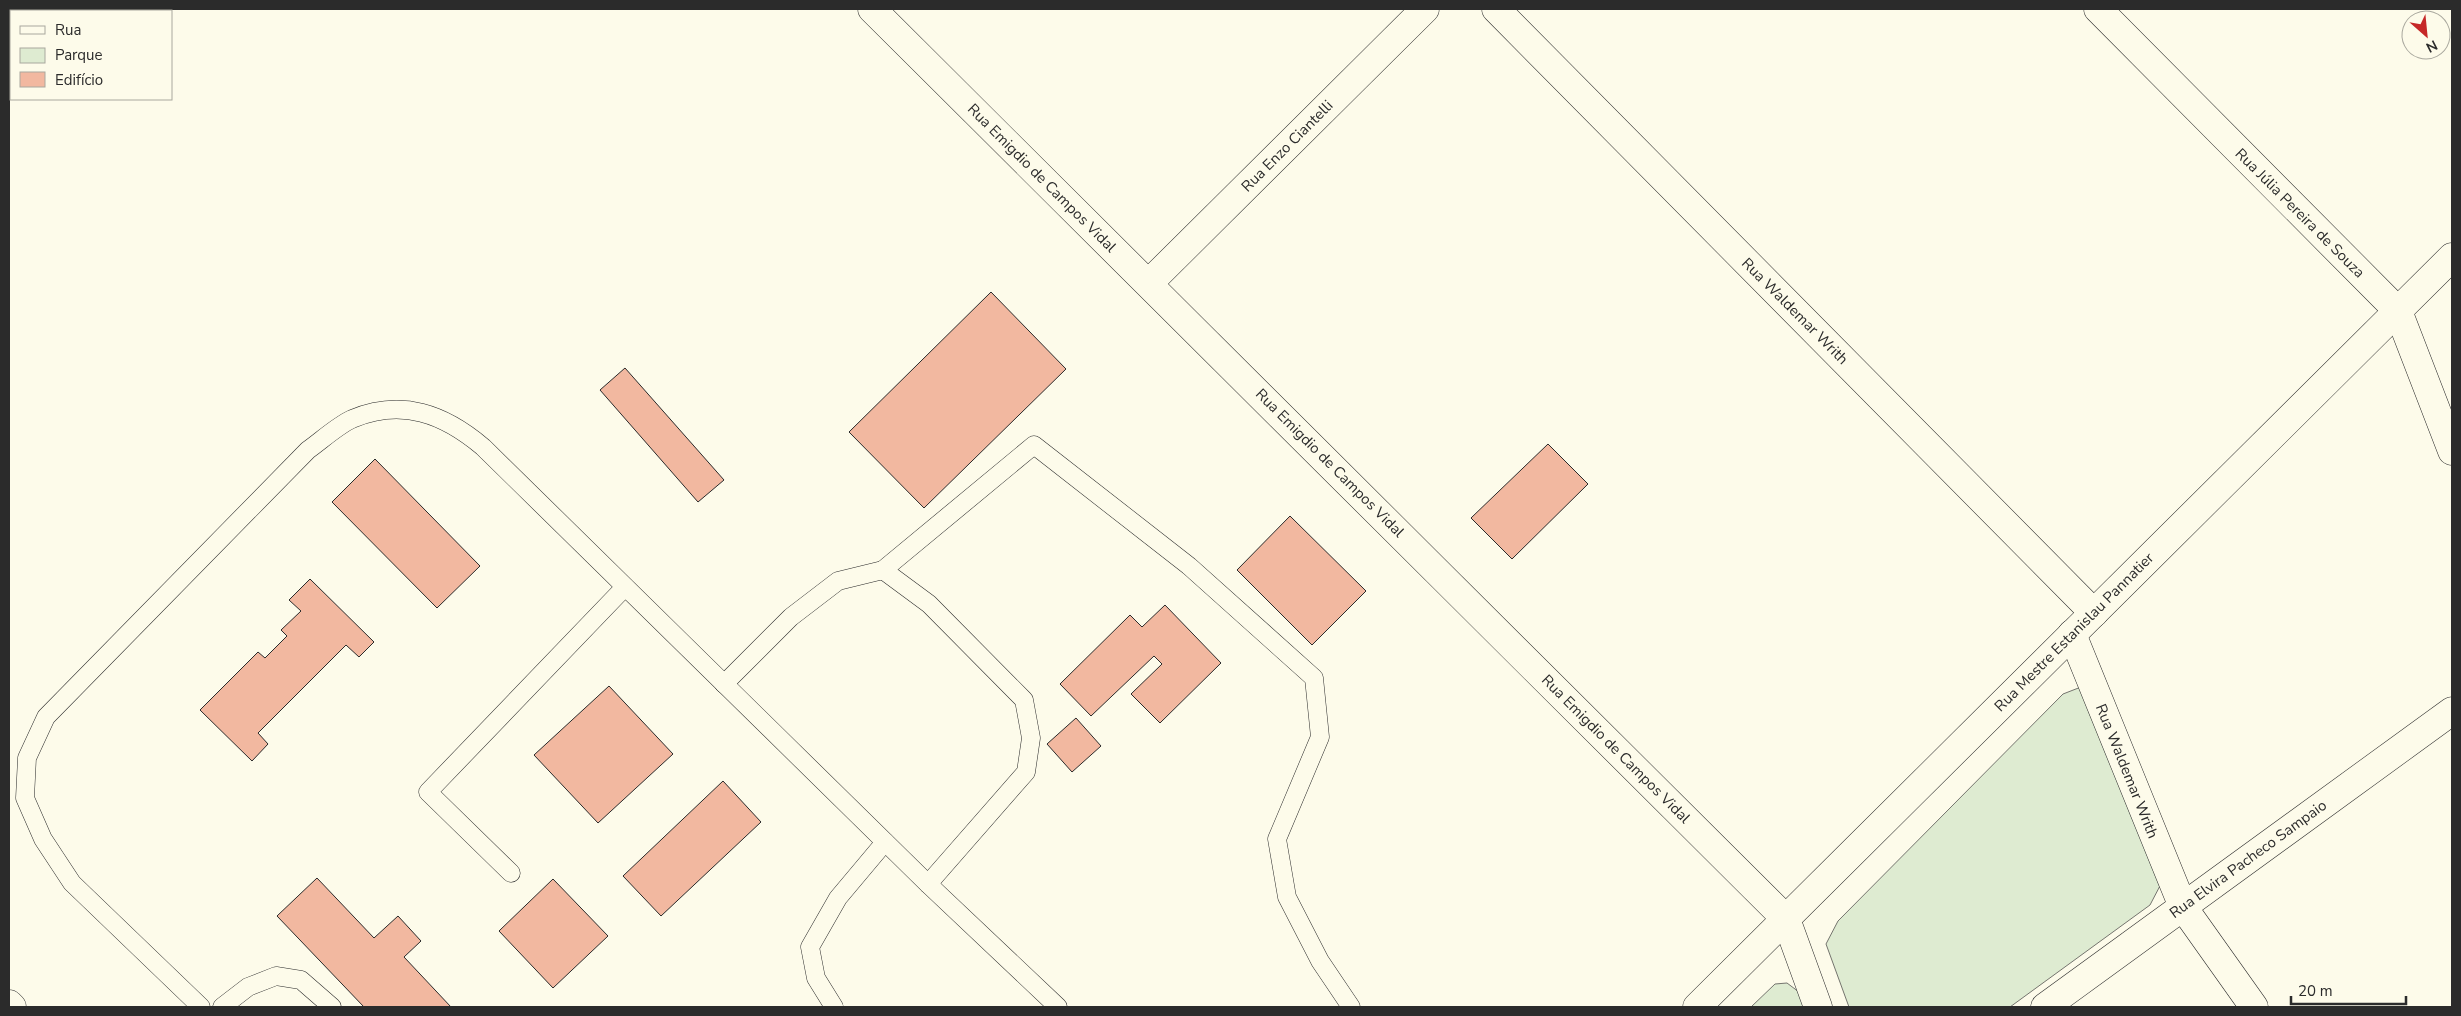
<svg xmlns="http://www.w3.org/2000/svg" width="2461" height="1016" viewBox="0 0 2461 1016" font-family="'Nunito Sans',sans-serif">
  <rect width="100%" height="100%" fill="#fdfbea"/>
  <g fill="#deebd1" stroke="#74746e">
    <path d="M2081 687 2162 882 2150 905 2010 1007H1849L1826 944 1838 921 2063 694Z"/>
    <path d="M1787 983 1799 992 1805 1007H1751L1775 984Z"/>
  </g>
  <g fill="#f2b8a0" stroke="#2b2b2b">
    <path d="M991 292 1066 369 924 508 849 432Z"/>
    <path d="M625 368 724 480 698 502 600 390Z"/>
    <path d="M1548 444 1588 484 1512 559 1471 518Z"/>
    <path d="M375 459 480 566 437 608 332 502Z"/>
    <path d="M1290 516 1366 591 1312 645 1237 570Z"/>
    <path d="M310 579 374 642 359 657 346 645 258 733 268 744 252 761 200 710 258 652 265 658 287 636 281 630 301 611 289 600Z"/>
    <path d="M1165 605 1221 663 1160 723 1131 694 1162 664 1154 656 1091 716 1060 684 1130 615 1142 627Z"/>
    <path d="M609 686 673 754 598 823 534 755Z"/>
    <path d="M1076 718 1101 746 1072 772 1047 744Z"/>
    <path d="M723 781 761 822 661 916 623 876Z"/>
    <path d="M317 878 374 938 398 916 421 941 404 957 451 1007H364L277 916Z"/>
    <path d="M553 879 608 936 553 988 499 931Z"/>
  </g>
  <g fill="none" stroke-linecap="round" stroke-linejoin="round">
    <g stroke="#2b2b2b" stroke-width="19">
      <g id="service">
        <path d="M883 570 1034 445 1189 566 1314 678 1320 737 1277 839 1287 897 1320 961 1351 1007"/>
        <path d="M724 684 791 617 838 581 883 570 929 604 1024 700 1031 738 1026 772 928 884"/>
        <path d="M511 873 428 792 625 587"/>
        <path d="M201 1007 72 883 43 839 25 798 27 758 46 717 308 450C322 440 337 426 352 419 402 398 444 414 483 447L928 884 1058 1007"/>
        <path d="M222 1007 248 987 276 976 301 980 332 1007"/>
        <path d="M834 1007 816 978 810 947 838 898 885 842"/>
      </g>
    </g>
    <g stroke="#2b2b2b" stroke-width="29">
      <g id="minor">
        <path d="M872 9 1786 919 1818 1007"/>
        <path d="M1496 9 2094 613"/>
        <path d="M2098 9 2398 311 2452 451"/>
        <path d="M1149 283 1425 9"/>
        <path d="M2072 634 2183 907 2254 1007"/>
        <path d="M2045 1007 2452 711"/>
      </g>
    </g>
    <g stroke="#2b2b2b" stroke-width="29">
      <path id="tertiary" d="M1697 1007 2452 257"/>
    </g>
    <g stroke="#2b2b2b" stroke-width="29">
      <g id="secondary">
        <path d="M26 11 28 9"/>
        <path d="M9 29 11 26"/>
      </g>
    </g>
    <g stroke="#2b2b2b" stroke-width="29">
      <path id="primary" d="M9 1004 12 1007"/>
    </g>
    <use href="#service" stroke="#fdfbea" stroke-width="18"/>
    <use href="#minor" stroke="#fdfbea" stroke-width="28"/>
    <use href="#tertiary" stroke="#fdfbea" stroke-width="28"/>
    <use href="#secondary" stroke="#fdfbea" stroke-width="28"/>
    <use href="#primary" stroke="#fdfbea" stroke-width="28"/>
  </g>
  <g text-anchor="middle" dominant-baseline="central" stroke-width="4" stroke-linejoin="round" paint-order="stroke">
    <g font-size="15" fill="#2b2b2b" stroke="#fdfbea">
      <text transform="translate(1287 146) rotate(-45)">Rua Enzo Ciantelli</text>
      <text transform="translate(1042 178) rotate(45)">Rua Emigdio de Campos Vidal</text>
      <text transform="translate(2300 213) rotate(45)">Rua Júlia Pereira de Souza</text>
      <text transform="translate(1795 311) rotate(45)">Rua Waldemar Writh</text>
      <text transform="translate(1330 463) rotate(45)">Rua Emigdio de Campos Vidal</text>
      <text transform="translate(2074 632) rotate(-45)">Rua Mestre Estanislau Pannatier</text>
      <text transform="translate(1616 749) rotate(45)">Rua Emigdio de Campos Vidal</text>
      <text transform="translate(2127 771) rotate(68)">Rua Waldemar Writh</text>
      <text transform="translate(2248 859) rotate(-36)">Rua Elvira Pacheco Sampaio</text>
    </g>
  </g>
  <rect width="2461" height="1016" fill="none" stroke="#2b2b2b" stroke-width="20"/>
  <rect x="10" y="10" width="162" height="90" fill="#fdfbea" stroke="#a9a89e"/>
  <rect x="20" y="26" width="25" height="8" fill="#fdfbea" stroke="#a9a89e"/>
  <text x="55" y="35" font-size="15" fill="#2b2b2b">Rua</text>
  <rect x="20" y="48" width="25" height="15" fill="#deebd1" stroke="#a9a89e"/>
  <text x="55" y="60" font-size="15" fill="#2b2b2b">Parque</text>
  <rect x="20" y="72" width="25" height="15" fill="#f2b8a0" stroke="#a9a89e"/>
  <text x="55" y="85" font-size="15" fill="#2b2b2b">Edifício</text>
  <g transform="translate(2426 35) rotate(153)"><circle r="24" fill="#fdfbea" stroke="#a9a89e"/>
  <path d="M0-4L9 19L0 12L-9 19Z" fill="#c62828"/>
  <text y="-8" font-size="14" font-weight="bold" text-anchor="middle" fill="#2b2b2b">N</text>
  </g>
  <path d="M2291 996v8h115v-8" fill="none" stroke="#2b2b2b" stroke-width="2.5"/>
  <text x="2298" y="996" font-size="15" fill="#2b2b2b" stroke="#fdfbea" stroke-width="4" paint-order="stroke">20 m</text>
</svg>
